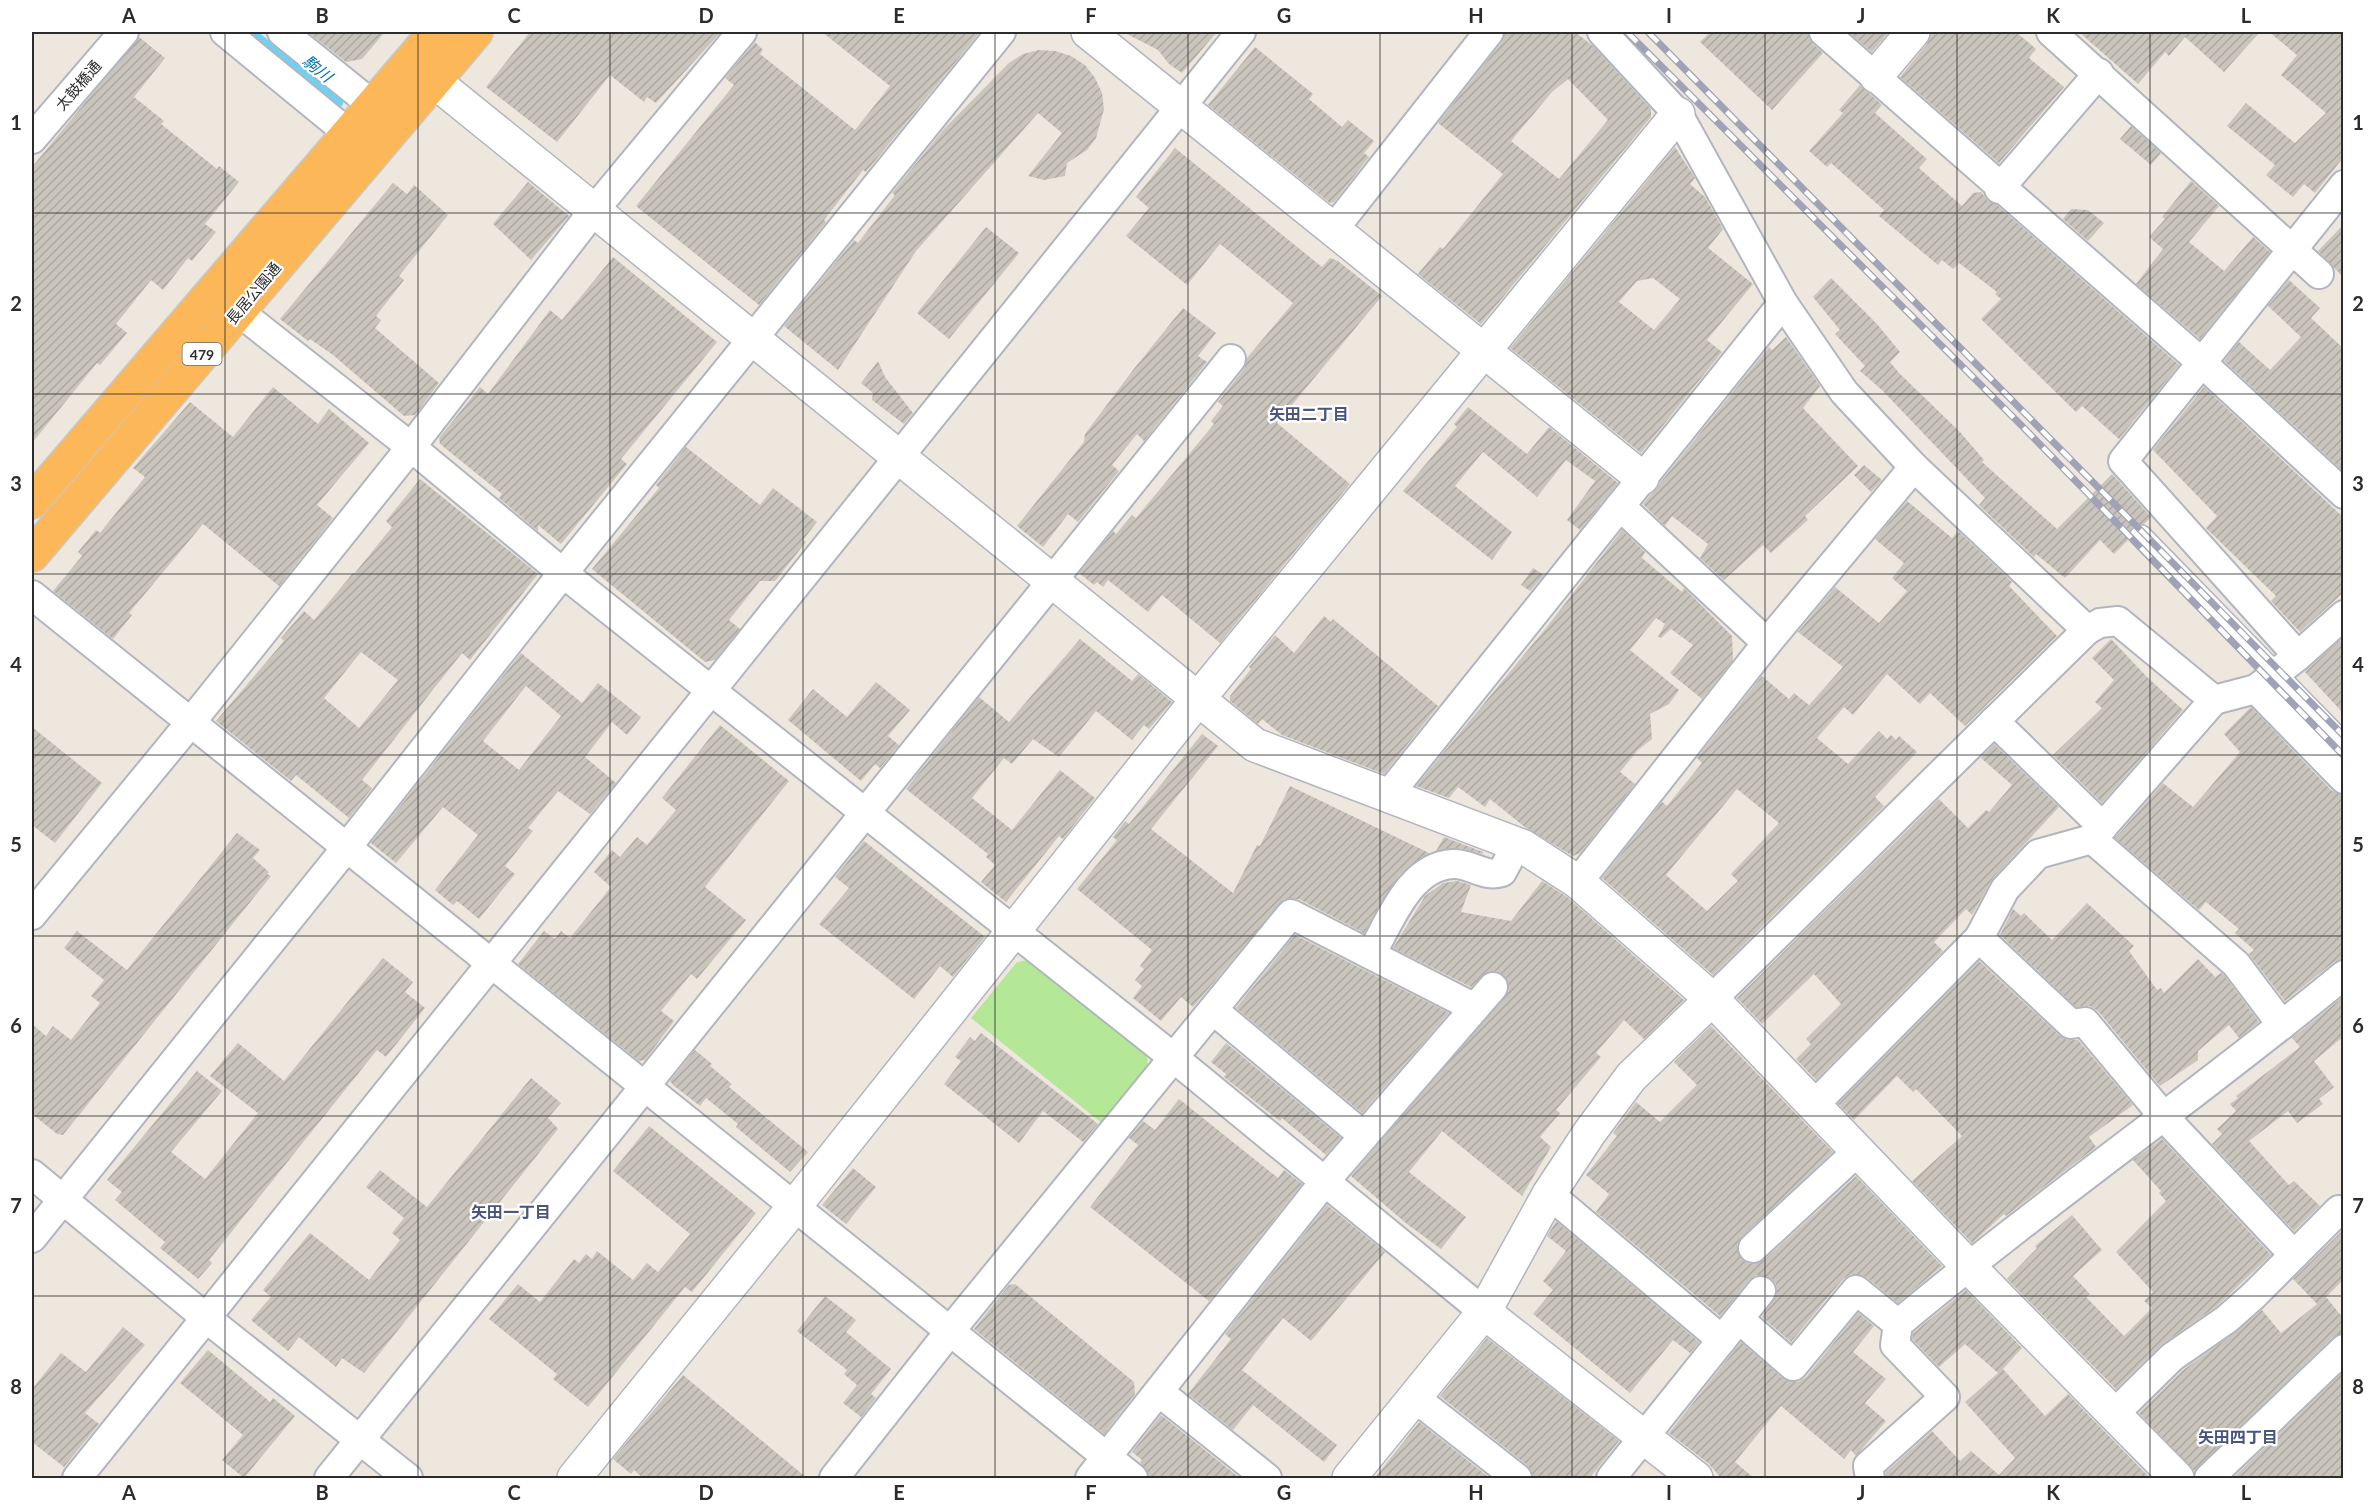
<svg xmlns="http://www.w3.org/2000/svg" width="2375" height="1510" viewBox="0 0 2375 1510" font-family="Lato,'Noto Sans JP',sans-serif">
  <defs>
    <pattern id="building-hatch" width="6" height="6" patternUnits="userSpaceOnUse" patternTransform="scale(1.5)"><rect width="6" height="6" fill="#c9c5bc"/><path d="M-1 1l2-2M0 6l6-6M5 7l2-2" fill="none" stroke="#ada9a2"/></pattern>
  </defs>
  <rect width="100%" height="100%" fill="#eee7de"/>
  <path fill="#b4e897" d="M1028 960 1147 1056 1148 1068 1103 1124 971 1018 1017 962Z"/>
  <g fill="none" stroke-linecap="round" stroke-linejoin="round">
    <path stroke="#6bd4f6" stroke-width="8" d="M252 32 339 103"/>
  </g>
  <g fill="url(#building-hatch)" fill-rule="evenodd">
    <path d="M308 32H385L362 59 346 62Z"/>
    <path d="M530 32H721L656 103 647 97 644 102 610 75 557 142 486 87Z"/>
    <path d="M822 32H980L866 172 863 170 824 220 826 222 759 305 636 206 734 85 725 78 755 42 763 50 760 54 855 130 890 86Z"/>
    <path d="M1123 32H1217L1182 73 1169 64 1158 50Z"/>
    <path d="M1505 32H1575L1593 46 1651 109V117L1481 324 1418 274 1440 247 1443 249 1503 174 1438 123 1502 42ZM1568 79 1608 120 1559 179 1511 141 1552 92Z"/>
    <path d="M1710 32H1808L1813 44 1823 53 1772 110 1700 42Z"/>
    <path d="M1848 32H1889L1872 52Z"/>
    <path d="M1931 32H2016L2036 49 2029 58 2064 87 1999 163 1900 77 1927 44Z"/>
    <path d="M2079 32H2260L2224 72 2185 37 2169 56 2165 52 2138 84Z"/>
    <path d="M2269 32H2343V158L2315 193 2304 184 2293 197 2266 175 2275 165 2227 126 2246 103 2295 143 2326 113 2281 75 2297 55Z"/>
    <path d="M139 37 165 58 134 97 164 121 161 124 217 169 219 166 239 182 205 224 216 232 192 261 188 258 163 290 151 280 116 324 127 333 100 365 97 363 32 443V167Z"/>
    <path d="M1255 47 1313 94 1309 99 1342 127 1348 120 1374 141 1364 153 1369 157 1334 202 1330 203 1208 105Z"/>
    <path d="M1039 50 1055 51 1071 56 1085 65 1095 78 1102 93 1104 109 1096 138 1087 150 1067 163 1065 176 1044 180 1028 176 1062 133 1038 113 916 251 838 370 784 326 854 240 858 243 895 195 892 193 944 129 1009 63 1023 54Z"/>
    <path d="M1860 85 1882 105 1875 113 1927 159 1919 168 1962 206 1973 193 1981 192 1988 201 1997 205 2179 365 2119 439 2082 406 2076 412 1981 319 2001 299 1995 294 1997 292 1959 263 1953 269 1942 260 1938 265 1879 216 1884 210 1831 163 1827 167 1809 151 1843 113 1839 110Z"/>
    <path d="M2131 126 2161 153 2151 165 2120 139Z"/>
    <path d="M1675 147 1695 178 1690 184 1705 197 1723 229 1708 248 1753 284 1707 340 1722 352 1641 453 1510 348ZM1653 278 1680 299 1654 330 1619 302 1637 281Z"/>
    <path d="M1175 148 1322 267 1330 258 1338 261 1382 296 1277 423 1350 484 1220 643 1162 595 1148 612 1108 580 1103 587 1097 582 1094 585 1079 573 1113 531 1116 534 1132 515 1136 518 1214 424 1211 421 1223 406 1218 402 1244 369 1247 358 1293 303 1220 244 1187 285 1126 236 1149 208 1136 197Z"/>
    <path d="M2191 181 2219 206 2189 242 2224 271 2253 237 2270 252 2200 339 2136 284 2163 249 2149 237 2165 219 2162 217Z"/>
    <path d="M528 182 569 216 531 260 493 224Z"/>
    <path d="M393 183 407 194 414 185 448 215 399 276 404 280 376 316 381 320 375 328 439 383 415 415 404 416 333 355 310 339 308 341 280 319Z"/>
    <path d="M2071 209 2088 210 2104 223 2088 241 2063 219Z"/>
    <path d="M2343 225V277L2318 251Z"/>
    <path d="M986 227 1019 253 949 339 917 313Z"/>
    <path d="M613 257 717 342 621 459 627 464 561 544 538 525V531L499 498 502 494 440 444 439 438 480 387 488 394 550 310 562 320Z"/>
    <path d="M1831 278 1877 324 1900 352 1890 362 1899 373 1960 432 1984 460 1982 462 2057 529 2112 474 2151 517 2144 524 2132 527 2129 539 2114 554 2100 540 2065 578 2036 554 2034 557 1979 505 1985 498 1882 390 1860 371 1865 366 1835 334 1840 330 1813 297Z"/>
    <path d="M2289 280 2320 308 2311 318 2343 348V471L2224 361 2239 342 2270 370 2301 337 2268 306Z"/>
    <path d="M1183 308 1216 333 1198 356 1207 362 1144 441 1137 434 1112 465 1119 471 1078 522 1068 514 1043 547 1017 526 1084 442 1085 434 1133 370Z"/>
    <path d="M1786 337 1820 386 1803 408 1858 466 1805 516 1808 520 1771 553 1763 545 1724 580 1700 558 1708 544 1672 516 1665 526 1643 504 1769 347 1772 350Z"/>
    <path d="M878 361 885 377 913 413 904 424 872 400 873 393 861 383Z"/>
    <path d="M273 387 318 424 329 409 369 443 317 505 333 518 279 586 203 524 129 613 132 615 113 639 53 591 82 556 78 552 96 530 100 533 145 477 133 468 190 402 233 437Z"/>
    <path d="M2204 387 2343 517V593L2300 632 2271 601 2276 596 2206 528 2217 516 2153 450Z"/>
    <path d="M1468 407 1527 454 1549 427 1618 483 1580 530 1567 520 1595 481 1566 460 1537 497 1483 452 1455 486 1512 532 1492 560 1403 491 1457 427 1454 424Z"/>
    <path d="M686 447 760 505 773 488 817 522 803 540 806 542 775 581H760L729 620 740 629 715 660 705 662 592 569 659 488 656 485Z"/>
    <path d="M1864 465 1882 480 1871 492 1854 475Z"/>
    <path d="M420 479 538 574 470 660 462 653 362 780 372 788 349 818 296 775 291 781 216 721 284 641 281 638 304 611 314 620 353 573 354 574 392 527 386 521ZM361 652 398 680 359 728 324 698Z"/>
    <path d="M1907 501 1952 538 1958 531 2012 582 2009 586 2057 636 1965 726 1930 693 1920 704 1887 674 1853 715 1844 707 1817 738 1848 764 1879 731 1887 739 1891 735 1896 740 1899 736 1917 752 1875 797 1884 806 1713 975 1602 878 1662 802 1667 806 1702 763 1697 758 1762 676 1789 699 1794 693 1809 705 1843 667 1798 632 1835 587 1879 623 1907 591 1892 578 1904 563 1875 539ZM1737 789 1779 823 1731 874 1738 881 1707 911 1666 875Z"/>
    <path d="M1622 530 1645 552 1642 558 1682 592 1684 588 1732 636 1733 660 1702 699 1670 673 1693 645 1671 629 1661 638 1658 637 1665 624 1656 618 1630 650 1679 690 1669 704 1650 714 1652 739 1638 750 1620 772 1635 784 1580 853 1573 856 1526 828 1490 799 1485 807 1458 787 1449 798 1416 786 1546 628Z"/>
    <path d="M1533 568 1544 575 1530 591 1521 585Z"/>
    <path d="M1324 616 1331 622 1333 619 1438 706 1384 774 1282 735 1262 719 1258 724 1230 701V696L1251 669 1249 667 1275 635 1294 653Z"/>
    <path d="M1080 639 1132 681 1138 674 1172 702 1149 729 1144 725 1132 740 1096 711 1059 757 1033 739 1012 764 1004 758 972 798 1012 830 1060 770 1095 798 1063 839 1059 836 1006 902 981 882 995 865 986 857 988 854 906 789 979 697 1009 722Z"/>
    <path d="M2111 639 2147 677 2183 710 2102 803 2053 755 2102 708 2095 702 2114 680 2092 658Z"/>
    <path d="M2340 640 2343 645V713L2305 672Z"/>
    <path d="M521 653 582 703 598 683 641 717 627 735 612 722 585 757 616 783 590 814 558 791 528 828 533 831 505 866 515 874 479 919 457 901 453 905 435 890 478 835 443 807 396 863 371 843ZM526 686 561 716 519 770 483 741Z"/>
    <path d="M876 682 910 710 888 736 899 745 880 768 875 764 861 781 788 720 813 689 847 717Z"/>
    <path d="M2251 707 2332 791 2343 795V959L2334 962 2285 1001 2249 954 2254 950 2235 933 2239 929 2206 902 2199 910 2115 838 2163 783 2193 807 2240 752 2224 734Z"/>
    <path d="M720 725 789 781 705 887 746 920 697 979 691 974 661 1011 674 1021 645 1060 639 1061 518 964 544 931 555 939 561 931 570 938 611 887 594 872 612 850 620 857 637 837 647 845 676 810 662 798Z"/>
    <path d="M32 727 102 783 55 843 32 825Z"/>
    <path d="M1202 734 1218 746 1151 829 1233 893 1257 845 1260 846 1290 786 1429 853 1400 875 1364 933 1299 899H1284L1193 1007 1181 997 1161 1021 1133 998 1142 986 1135 980 1144 969 1140 966 1152 950 1077 889 1117 840 1113 837 1125 821 1129 824Z"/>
    <path d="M1994 744 2059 807 1993 878 1972 915 1966 909 1934 942 1943 951 1816 1080 1796 1059 1811 1044 1806 1039 1841 1004 1814 974 1762 1024 1737 998 1939 799 1968 828 1986 810 1989 812 2012 785 1981 758Z"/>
    <path d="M237 833 260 850 253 858 269 872 267 874 271 876 63 1135 57 1134 32 1114V1024L46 1036 53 1026 71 1040 100 1003 91 996 104 980 64 948 77 931 127 970Z"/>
    <path d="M1444 837 1483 852V854L1460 848 1436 851Z"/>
    <path d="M864 841 985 937 953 977 940 966 914 999 819 924 849 888 835 877Z"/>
    <path d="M1457 881 1471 885 1461 912 1511 921 1542 881 1567 897 1684 1000 1644 1039 1624 1020 1596 1053 1601 1057 1556 1110 1560 1113 1540 1137 1551 1147 1522 1196 1442 1131 1409 1172 1466 1217 1441 1249 1407 1224 1351 1176 1509 991 1508 981 1497 971 1487 972 1471 987 1393 948 1425 896 1443 883Z"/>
    <path d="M2087 903 2134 946 2129 951 2157 990 2161 988 2164 993 2198 959 2215 977 2221 973 2224 975 2259 1022 2239 1038 2229 1025 2198 1051V1060L2160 1086 2098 1011 2090 1006 2076 1007 2000 935 2013 909 2021 916 2024 913 2052 940Z"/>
    <path d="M1295 935 1449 1013 1362 1113 1236 1008Z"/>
    <path d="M383 958 413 982 405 992 425 1008 386 1057 377 1050 209 1260 212 1263 198 1279 160 1248 165 1242 115 1200 122 1192 107 1180 197 1071 222 1091 171 1152 205 1179 258 1113 210 1076 238 1043 284 1081Z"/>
    <path d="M1979 961 2060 1036 2067 1040H2078L2133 1105 2089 1137 2096 1147 2006 1216 2004 1214 1972 1243 1912 1181 1962 1136 1916 1089 1913 1092 1897 1076 1854 1120 1838 1104Z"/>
    <path d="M2343 997V1037L2314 1061 2334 1087 2319 1099 2323 1104 2297 1123 2288 1111 2249 1141 2289 1185 2294 1181 2320 1206 2294 1231 2212 1144 2222 1134 2217 1129 2236 1111 2230 1104 2238 1098 2236 1096 2300 1047 2292 1038Z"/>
    <path d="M1711 1026 1833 1152 1742 1236 1737 1244 1741 1259 1749 1264 1764 1260 1856 1176 1942 1266 1898 1303 1866 1277 1851 1274 1843 1279 1791 1342 1762 1317 1777 1294 1776 1284 1771 1278 1756 1275 1749 1280 1720 1316 1596 1212 1609 1194 1586 1175 1617 1136 1613 1133 1636 1102 1660 1122 1697 1085 1674 1062Z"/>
    <path d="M981 1033 1098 1124 1083 1142 1043 1111 1019 1143 944 1084 961 1061 955 1057 970 1037 975 1041Z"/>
    <path d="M1226 1043 1341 1138 1326 1155 1282 1118 1280 1121 1224 1077 1226 1074 1211 1062Z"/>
    <path d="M695 1050 712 1064 710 1066 732 1084 729 1087 808 1152 790 1172 736 1127 738 1124 706 1098 700 1106 673 1085 670 1081Z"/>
    <path d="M531 1078 561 1103 548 1118 558 1129 364 1373 342 1358 336 1367 299 1337 288 1351 251 1320 271 1297 263 1290 310 1233 369 1280 400 1240 392 1233 404 1218 366 1187 380 1170 427 1207Z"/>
    <path d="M1179 1099 1278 1178 1284 1170 1302 1184 1209 1301 1090 1207 1138 1145 1129 1138 1143 1121 1155 1130Z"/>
    <path d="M649 1126 756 1213 692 1292 685 1287 588 1407 553 1379 557 1374 489 1319 518 1284 540 1302 574 1259 579 1263 586 1254 592 1259 597 1251 633 1280 647 1263 658 1272 690 1234 613 1171Z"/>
    <path d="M2162 1139 2271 1255 2217 1306 2161 1345 2116 1389 2007 1279 2037 1248 2035 1246 2072 1215 2102 1250 2073 1276 2090 1294 2086 1297 2124 1336 2152 1308 2144 1301 2153 1292 2116 1252 2166 1201 2159 1193 2161 1191 2133 1160Z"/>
    <path d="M853 1168 876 1187 846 1224 822 1205Z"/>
    <path d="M1327 1205 1385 1252 1311 1341 1283 1318 1242 1370 1337 1445 1324 1462 1253 1405 1233 1430 1188 1394 1231 1339 1225 1334Z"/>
    <path d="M1556 1221 1699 1342 1690 1353 1673 1340 1630 1393 1533 1314 1553 1290 1543 1281 1566 1251 1547 1236Z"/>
    <path d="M2343 1230V1280L2326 1297 2343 1318V1333L2333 1337 2194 1471 2139 1413 2183 1370 2236 1332 2262 1310 2281 1333 2317 1304 2293 1279Z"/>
    <path d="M1015 1284 1134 1382 1135 1394 1104 1434 974 1329 1009 1285Z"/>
    <path d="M1966 1290 2022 1348 2003 1369 2045 1416 2068 1394 2148 1476 2145 1479H1886V1472L1932 1431 1960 1461 1971 1451 1999 1475 2015 1458 1965 1402 1998 1373 1965 1344 1939 1367 1912 1339 1913 1333Z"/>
    <path d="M825 1296 856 1320 846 1332 891 1369 871 1394 876 1398 861 1417 843 1403 857 1385 844 1374 847 1370 797 1331Z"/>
    <path d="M1858 1313 1874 1326 1853 1352 1886 1379 1865 1403 1886 1421 1856 1456 1851 1450 1844 1459 1781 1406 1735 1462 1755 1479 1721 1478 1708 1463 1669 1433 1741 1342 1782 1378 1798 1382 1806 1377Z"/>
    <path d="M123 1327 145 1345 85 1413 99 1424 64 1467 32 1442V1389L61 1353 86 1372Z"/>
    <path d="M1487 1338 1619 1441 1589 1479H1533L1527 1465 1440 1396Z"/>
    <path d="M208 1350 270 1402 273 1398 295 1416 244 1478 222 1460 243 1435 180 1383Z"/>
    <path d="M2343 1372V1479H2232Z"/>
    <path d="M683 1375 808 1479H644L634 1470 631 1474 613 1459Z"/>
    <path d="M1161 1415 1241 1479H1151L1140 1462 1142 1460 1132 1452Z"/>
    <path d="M1419 1422 1491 1479H1374Z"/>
  </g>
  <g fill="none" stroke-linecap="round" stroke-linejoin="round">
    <g stroke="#b2b5c0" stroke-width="24">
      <path id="pedestrian" d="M2141 536 2344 744"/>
    </g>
    <g stroke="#b2b5c0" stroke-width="32">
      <g id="minor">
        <path d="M225 32 364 146"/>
        <path d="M282 32 390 119"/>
        <path d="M1602 32 1678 114 1783 303 1844 392 1914 467 2087 630 2100 623 2118 621 2214 700 2256 689"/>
        <path d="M1824 32 2201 362 2344 494"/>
        <path d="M2051 32 2319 274"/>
        <path d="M32 139 124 32"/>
        <path d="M1999 189 2099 73"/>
        <path d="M1333 230 1489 32"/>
        <path d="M238 311 411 447 563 573 1174 1058 1484 1312"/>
        <path d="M1620 506 1767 643"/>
        <path d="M32 595 1133 1478"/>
        <path d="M2344 615 2298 656 2256 689 2344 779"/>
        <path d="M2298 656 2123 461 2344 185"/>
        <path d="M1994 721 2103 827"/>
        <path d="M1389 794 1783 303"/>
        <path d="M2092 839 2236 964 2282 1025"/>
        <path d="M1578 882 1767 643 1914 467"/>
        <path d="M32 915 191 722 411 447 595 209 742 32"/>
        <path d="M1979 938 2071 1024 2085 1022 2165 1118 2294 1255"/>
        <path d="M1371 954C1390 922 1409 866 1453 864 1471 863 1484 878 1502 872L1517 844"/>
        <path d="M1712 999 2087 630"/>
        <path d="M1213 1010 1364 1136"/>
        <path d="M1814 1105 1979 938 2005 889 2038 854 2092 839 2214 700"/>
        <path d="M32 1174 206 1318 408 1478"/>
        <path d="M1549 1194 1722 1340"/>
        <path d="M32 1238 347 847 563 573 1001 32"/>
        <path d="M1753 1248 1858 1151"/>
        <path d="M1739 1319 1793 1366 1856 1290 1898 1324"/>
        <path d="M1159 1392 1267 1478"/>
        <path d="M1415 1398 1517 1478"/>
        <path d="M2114 1414 2172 1357 2227 1319 2253 1296 2339 1210 2344 1214"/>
        <path d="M77 1478 1241 32"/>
        <path d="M329 1478 1231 359"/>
        <path d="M834 1478 950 1331 1291 914 1475 1008"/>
        <path d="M1090 1478 1325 1181 1493 987"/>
        <path d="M1611 1478 1761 1291"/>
        <path d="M1870 1478 1868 1466 1945 1397 1895 1345 1898 1324C2043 1203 2198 1095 2344 975"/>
        <path d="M2209 1478 2344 1349"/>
      </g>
    </g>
    <g stroke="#b2b5c0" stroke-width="36">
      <g id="tertiary">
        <path d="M1088 32 1642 478"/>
        <path d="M413 64 1255 745 1524 847 1578 882 1712 999 1968 1266 2177 1478"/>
        <path d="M1876 76 1913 32"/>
        <path d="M1484 1312 1696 1478"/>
        <path d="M574 1478 794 1207 1198 699 1678 114"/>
        <path d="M1349 1478 1484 1312 1549 1194 1590 1132 1631 1077 1712 999"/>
      </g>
    </g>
    <g stroke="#c8c8c8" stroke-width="36">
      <g id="trunk">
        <path d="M32 502 435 32"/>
        <path d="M32 555 476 32"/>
      </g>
    </g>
    <use href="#pedestrian" stroke="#fff" stroke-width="21"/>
    <use href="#minor" stroke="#fff" stroke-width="28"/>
    <use href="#tertiary" stroke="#fff" stroke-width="33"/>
    <use href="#trunk" stroke="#fcb758" stroke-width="33"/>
    <g stroke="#a0a3b7" stroke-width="7">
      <g id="rail">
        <path d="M1627 32 2023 427 2344 756"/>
        <path d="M1648 32 2344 736"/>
      </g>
    </g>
    <use href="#rail" stroke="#fff" stroke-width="4.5" stroke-dasharray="14" stroke-linecap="butt"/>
  </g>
  <path fill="none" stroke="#2c2c2c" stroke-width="1.5" stroke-opacity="0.55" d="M225 32V1478M418 32V1478M610 32V1478M803 32V1478M995 32V1478M1188 32V1478M1380 32V1478M1572 32V1478M1765 32V1478M1957 32V1478M2150 32V1478M32 213H2344M32 394H2344M32 574H2344M32 755H2344M32 936H2344M32 1116H2344M32 1296H2344"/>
  <g text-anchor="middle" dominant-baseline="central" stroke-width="4.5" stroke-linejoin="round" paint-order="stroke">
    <rect fill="#fff" stroke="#6b6b6b" stroke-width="1.5" x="182.5" y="343" width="39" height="22" rx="4.5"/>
    <g font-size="14" font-weight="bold" fill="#2c2c2c">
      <text x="202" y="354">479</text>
    </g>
    <g font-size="15" fill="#2c2c2c" stroke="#fff">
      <text transform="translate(78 85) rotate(-49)">太鼓橋通</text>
      <text transform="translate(253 293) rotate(-50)">長居公園通</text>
    </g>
    <g font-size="16" font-style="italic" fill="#0572a7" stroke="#fff">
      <text transform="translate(318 68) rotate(39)">駒川</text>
    </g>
    <g font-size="16" font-weight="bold" fill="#495480" stroke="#fff">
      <text x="1309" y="413">矢田二丁目</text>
      <text x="511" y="1211">矢田一丁目</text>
      <text x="2238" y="1436">矢田四丁目</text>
    </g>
  </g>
  <rect width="2375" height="1510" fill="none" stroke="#ffffff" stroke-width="66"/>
  <rect x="33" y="33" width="2309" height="1444" fill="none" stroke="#2c2c2c" stroke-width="2"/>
  <g font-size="20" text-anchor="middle" font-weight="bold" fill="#2c2c2c">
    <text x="129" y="23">A</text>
    <text x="322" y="23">B</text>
    <text x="514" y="23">C</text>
    <text x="706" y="23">D</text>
    <text x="899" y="23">E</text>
    <text x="1091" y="23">F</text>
    <text x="1284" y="23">G</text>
    <text x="1476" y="23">H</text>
    <text x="1669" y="23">I</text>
    <text x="1861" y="23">J</text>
    <text x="2053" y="23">K</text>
    <text x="2246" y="23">L</text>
    <text x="16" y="130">1</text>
    <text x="2358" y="130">1</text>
    <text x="16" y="311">2</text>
    <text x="2358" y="311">2</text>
    <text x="16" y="491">3</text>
    <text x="2358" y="491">3</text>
    <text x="16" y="672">4</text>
    <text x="2358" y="672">4</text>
    <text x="16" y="852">5</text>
    <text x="2358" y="852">5</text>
    <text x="16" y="1033">6</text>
    <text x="2358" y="1033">6</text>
    <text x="16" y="1213">7</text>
    <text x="2358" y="1213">7</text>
    <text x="16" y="1394">8</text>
    <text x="2358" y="1394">8</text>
    <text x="129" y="1500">A</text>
    <text x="322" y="1500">B</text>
    <text x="514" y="1500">C</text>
    <text x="706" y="1500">D</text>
    <text x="899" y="1500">E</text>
    <text x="1091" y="1500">F</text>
    <text x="1284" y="1500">G</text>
    <text x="1476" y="1500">H</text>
    <text x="1669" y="1500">I</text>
    <text x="1861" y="1500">J</text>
    <text x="2053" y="1500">K</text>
    <text x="2246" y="1500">L</text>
  </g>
</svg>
